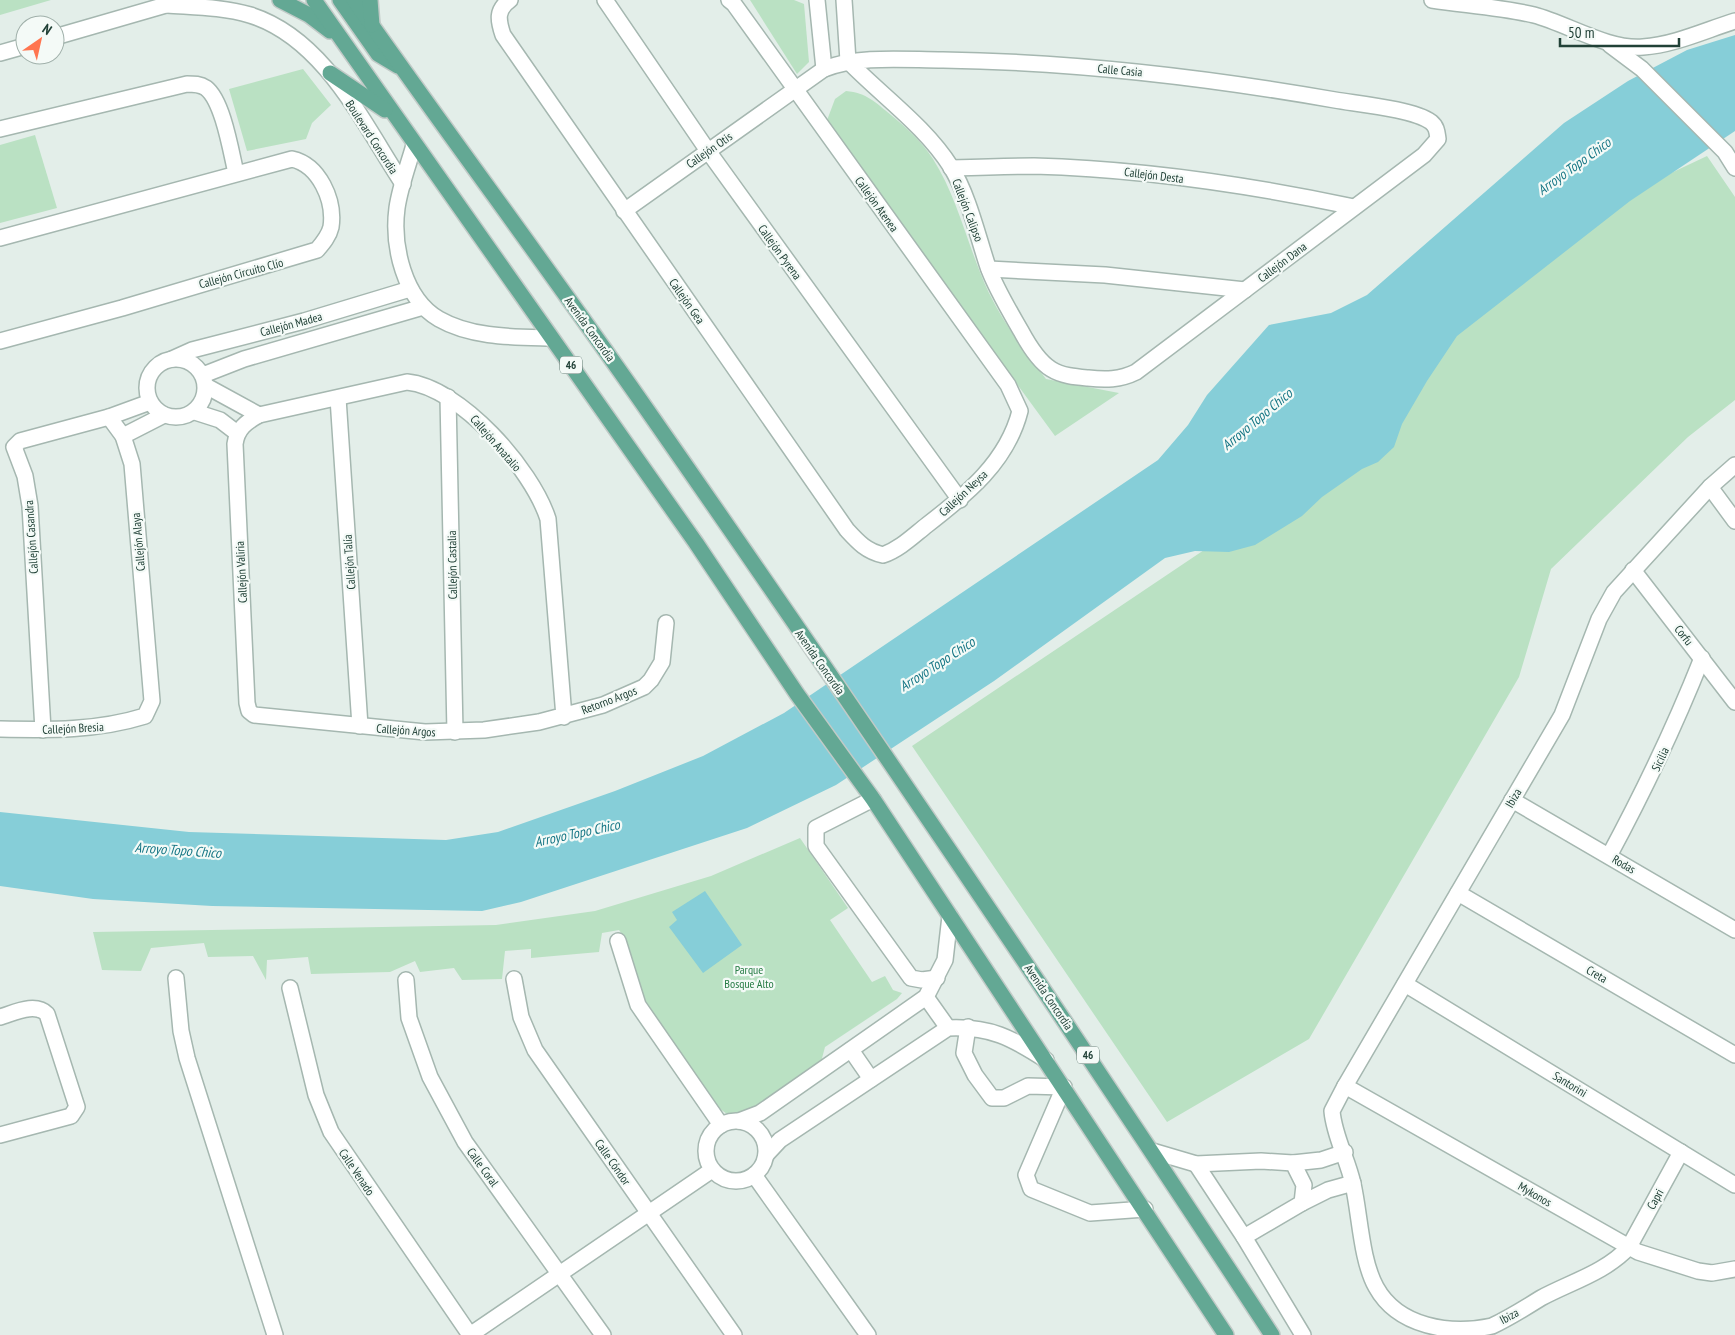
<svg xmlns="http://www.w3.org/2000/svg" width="1735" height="1335" viewBox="0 0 1735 1335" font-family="'PT Sans Narrow',sans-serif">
  <rect width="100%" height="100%" fill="#e3eee9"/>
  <g fill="#bae1c3">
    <path d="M0 0H51L0 15Z"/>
    <path d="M750 0H794L804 4 809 62 797 74Z"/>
    <path d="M303 69 331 105 312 123 306 139 247 151 229 89Z"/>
    <path d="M846 91C867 93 875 102 891 115 907 128 922 142 933 159 958 198 969 251 989 293 1004 324 1025 352 1046 379L1119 393 1055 436 826 123 835 99Z"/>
    <path d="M35 135 57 208 0 223V145Z"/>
    <path d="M1707 156 1735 197V400L1688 437 1551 569 1519 677 1309 1039 1167 1122 912 746 1283 497 1295 445 1597 208Z"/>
    <path d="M800 838 848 908 830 920 872 982 885 976 893 990 902 993 897 999 825 1047 821 1062 751 1110 737 1116 727 1114 716 1106 645 1000 627 955V941L619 930 602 933 599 952 531 958V949L505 951 502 979 462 980 454 968 420 972 415 961 390 972 311 974 308 957 267 960 266 980 253 956 208 957 204 943 151 948 141 971 102 970 93 932 496 925 595 911 711 876Z"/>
  </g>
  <g fill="#86ced8">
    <path d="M1735 35V131L1630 201 1457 336 1427 381 1402 424 1394 447 1378 462 1362 469 1322 497 1302 516 1255 545 1229 552 1195 551 1165 558 994 681 836 785 747 828 521 902 482 911 212 906 93 899 0 886V812L189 832 446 840 498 832 615 791 703 756 784 713 1158 460 1188 425 1207 395 1269 325 1331 313 1367 295 1564 123 1628 81 1687 50Z"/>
    <path d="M705 891 742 945 703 973 669 927 677 920 672 912Z"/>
  </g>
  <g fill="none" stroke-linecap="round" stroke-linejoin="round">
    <g stroke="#a5b7b0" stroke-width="18">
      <g id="minor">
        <path d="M510 0C496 10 498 20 503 35L847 530C858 542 866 551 883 555 900 549 913 536 927 525 967 494 1007 462 1020 411L1008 385 734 4 729 0"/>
        <path d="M605 0 708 151 960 500"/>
        <path d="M817 0 824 69"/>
        <path d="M1432 0C1465 5 1501 7 1534 15 1568 24 1608 50 1643 47 1674 45 1706 30 1735 21"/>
        <path d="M167 5C194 7 223 7 250 15 324 38 363 123 403 184"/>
        <path d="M55 37 176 2"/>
        <path d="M1610 45 1642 69 1725 152 1735 168"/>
        <path d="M0 53 25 46"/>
        <path d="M0 129 187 84C194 84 200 84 206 88 223 101 231 152 236 173"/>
        <path d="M414 145C408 166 400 187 397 208 392 246 404 299 439 319 472 338 515 337 551 338"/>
        <path d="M951 168C979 167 1007 166 1034 166 1142 169 1250 185 1354 207"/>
        <path d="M624 211 824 69C860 55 905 60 943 60 1077 62 1204 77 1335 100 1358 104 1413 109 1431 122 1437 127 1437 132 1438 139L1424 155 1136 372C1120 380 1105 380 1088 378 1076 377 1062 376 1051 369 1038 361 1028 344 1021 331 1009 310 996 289 988 267 977 234 969 197 951 167 925 126 882 96 848 61L844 0"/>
        <path d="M0 238 292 159C319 165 335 200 331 227 329 236 323 243 317 250L122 308 0 341"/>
        <path d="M989 269 1105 275 1245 290"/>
        <circle cx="176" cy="388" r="29"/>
        <path d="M172 359 192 350 304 321 410 289"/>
        <path d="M203 375 244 359 423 307"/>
        <path d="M206 386 259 415"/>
        <path d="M448 397 455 732"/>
        <path d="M338 398 360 726"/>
        <path d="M195 412 220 420 237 433"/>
        <path d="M123 436 164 415"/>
        <path d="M1710 487 1735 521"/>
        <path d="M1633 570 1735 702"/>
        <path d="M564 717 548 519C532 469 460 387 407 382L259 415C246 422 237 429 235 444L247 703 249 711 254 715 425 732 484 730 539 722 603 705 644 687 651 680 662 662 666 623"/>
        <path d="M0 729C50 730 97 731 145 716L152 701 132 464 123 436 109 417"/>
        <path d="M43 730 30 506 25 476 14 447 20 441 109 417 150 402"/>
        <path d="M873 799 816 828V846L911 978 922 980 937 978"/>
        <path d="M1512 800 1735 930"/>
        <path d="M1609 856C1644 791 1675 726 1702 658"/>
        <path d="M1458 893 1735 1055"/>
        <path d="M618 941 638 1005 721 1125"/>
        <path d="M176 978 181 1031 187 1058 275 1335"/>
        <path d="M514 979 521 1017 535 1050 734 1335"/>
        <path d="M406 980 409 1018 430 1077 465 1142 603 1335"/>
        <path d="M1405 984 1735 1185"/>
        <path d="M290 988 316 1095 331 1132 470 1335"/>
        <path d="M926 997 948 1028"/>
        <path d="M0 1017C14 1013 35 1002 47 1014L77 1107 71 1116 0 1135"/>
        <path d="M968 1027 964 1053 975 1075 992 1098H1004L1028 1086 1064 1087 1026 1175 1031 1189 1090 1213 1145 1209"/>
        <path d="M851 1050 871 1079"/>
        <path d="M1345 1086 1638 1252 1698 1271 1712 1273 1735 1269"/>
        <path d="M739 1121 760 1113 926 997 945 960 950 916"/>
        <circle cx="736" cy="1151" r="30"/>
        <path d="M1152 1151 1196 1164 1261 1161 1293 1163 1304 1185 1302 1203 1244 1237"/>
        <path d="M1681 1152 1629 1247C1606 1272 1571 1282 1541 1298 1525 1308 1509 1318 1492 1326 1450 1335 1398 1327 1376 1287 1361 1260 1360 1215 1353 1184 1348 1160 1334 1136 1332 1111L1345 1086 1562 715 1599 619 1614 592 1710 487 1735 465"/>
        <path d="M766 1155 780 1140 948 1028C990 1026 1012 1038 1046 1060"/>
        <path d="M1293 1163 1321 1160 1345 1152"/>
        <path d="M1196 1164 1244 1237 1303 1335"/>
        <path d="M754 1175 868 1335"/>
        <path d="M1302 1203 1328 1190 1353 1183"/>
        <path d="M470 1335 712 1170"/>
      </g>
    </g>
    <g stroke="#c1cac7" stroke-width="18">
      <g id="major">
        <path d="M280 0 309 15 330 31"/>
        <path d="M314 0 696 543 797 694 873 799 1226 1335"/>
        <path d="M340 0 378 54 398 66"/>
        <path d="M354 0C452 140 555 277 652 417 863 720 1070 1026 1272 1335"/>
        <path d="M370 0 372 25"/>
        <path d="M330 73 385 110"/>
      </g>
    </g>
    <use href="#minor" stroke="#fff" stroke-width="15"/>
    <use href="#major" stroke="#63a894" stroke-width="15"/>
  </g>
  <g text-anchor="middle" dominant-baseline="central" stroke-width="4.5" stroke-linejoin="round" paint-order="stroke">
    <g fill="#f4faf7" stroke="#607871" stroke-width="1">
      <rect x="560" y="356.5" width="22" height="17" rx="4"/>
      <rect x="1077" y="1046.5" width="22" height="17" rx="4"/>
    </g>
    <g font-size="11" font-weight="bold" fill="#214137">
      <text x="571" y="365">46</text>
      <text x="1088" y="1055">46</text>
    </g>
    <g font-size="12" fill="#214137" stroke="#f4faf7">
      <text transform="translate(1120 70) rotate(5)">Calle Casia</text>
      <text transform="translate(372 137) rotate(57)">Boulevard Concordia</text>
      <text transform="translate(709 150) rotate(-35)">Callejón Otis</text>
      <text transform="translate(1154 175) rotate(7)">Callejón Desta</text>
      <text transform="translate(877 204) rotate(54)">Callejón Atenea</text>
      <text transform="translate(968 210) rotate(69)">Callejón Calipso</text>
      <text transform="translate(780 252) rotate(54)">Callejón Pyrena</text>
      <text transform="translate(1282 262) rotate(-37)">Callejón Dana</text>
      <text transform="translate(241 273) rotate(-15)">Callejón Circuito Clío</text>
      <text transform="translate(687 301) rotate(55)">Callejón Gea</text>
      <text transform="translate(291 324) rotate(-15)">Callejón Madea</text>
      <text transform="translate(590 329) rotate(54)">Avenida Concordia</text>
      <text transform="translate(496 443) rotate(49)">Callejón Anatalio</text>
      <text transform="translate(963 493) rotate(-43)">Callejón Neysa</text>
      <text transform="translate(31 537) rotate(-94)">Callejón Casandra</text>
      <text transform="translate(138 542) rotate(-95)">Callejón Alaya</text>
      <text transform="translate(349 562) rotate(-94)">Callejón Talía</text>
      <text transform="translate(452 565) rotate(-91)">Callejón Castalia</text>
      <text transform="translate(241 572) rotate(-93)">Callejón Valiria</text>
      <text transform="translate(1684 635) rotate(52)">Corfu</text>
      <text transform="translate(820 662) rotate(55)">Avenida Concordia</text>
      <text transform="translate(609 700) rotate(-21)">Retorno Argos</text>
      <text transform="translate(73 728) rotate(-3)">Callejón Bresia</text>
      <text transform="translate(406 730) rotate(4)">Callejón Argos</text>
      <text transform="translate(1660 759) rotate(-65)">Sicilia</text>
      <text transform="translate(1513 798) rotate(-60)">Ibiza</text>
      <text transform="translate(1624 864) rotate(30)">Rodas</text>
      <text transform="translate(1597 974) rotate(30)">Creta</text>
      <text transform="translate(1049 997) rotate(56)">Avenida Concordia</text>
      <text transform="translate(1570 1084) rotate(31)">Santorini</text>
      <text transform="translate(613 1162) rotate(55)">Calle Cóndor</text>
      <text transform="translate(483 1167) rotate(54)">Calle Coral</text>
      <text transform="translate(357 1172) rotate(56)">Calle Venado</text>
      <text transform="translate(1535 1194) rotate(30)">Mykonos</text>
      <text transform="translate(1655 1199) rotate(-61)">Capri</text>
      <text transform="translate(1509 1316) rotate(-28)">Ibiza</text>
    </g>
    <g font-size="12" fill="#277c45" stroke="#f4faf7">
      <text x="749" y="969">Parque<tspan x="749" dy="14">Bosque Alto</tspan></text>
    </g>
    <g font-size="14" font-style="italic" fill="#147584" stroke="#f4faf7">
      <text transform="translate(1574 166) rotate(-36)">Arroyo Topo Chico</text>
      <text transform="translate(1257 419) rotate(-40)">Arroyo Topo Chico</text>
      <text transform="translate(937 664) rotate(-33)">Arroyo Topo Chico</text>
      <text transform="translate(577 833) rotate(-12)">Arroyo Topo Chico</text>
      <text transform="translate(178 850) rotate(4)">Arroyo Topo Chico</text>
    </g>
  </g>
  <g transform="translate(40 40) rotate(34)"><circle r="24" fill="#f4faf7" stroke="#a0b0aa"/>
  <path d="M0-4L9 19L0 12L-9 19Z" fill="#ff7550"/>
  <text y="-8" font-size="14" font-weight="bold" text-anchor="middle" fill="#214137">N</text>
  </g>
  <path d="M1560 38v8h119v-8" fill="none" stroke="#214137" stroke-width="2.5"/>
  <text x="1568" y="38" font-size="15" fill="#214137" stroke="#f4faf7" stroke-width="4" paint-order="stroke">50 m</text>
</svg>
